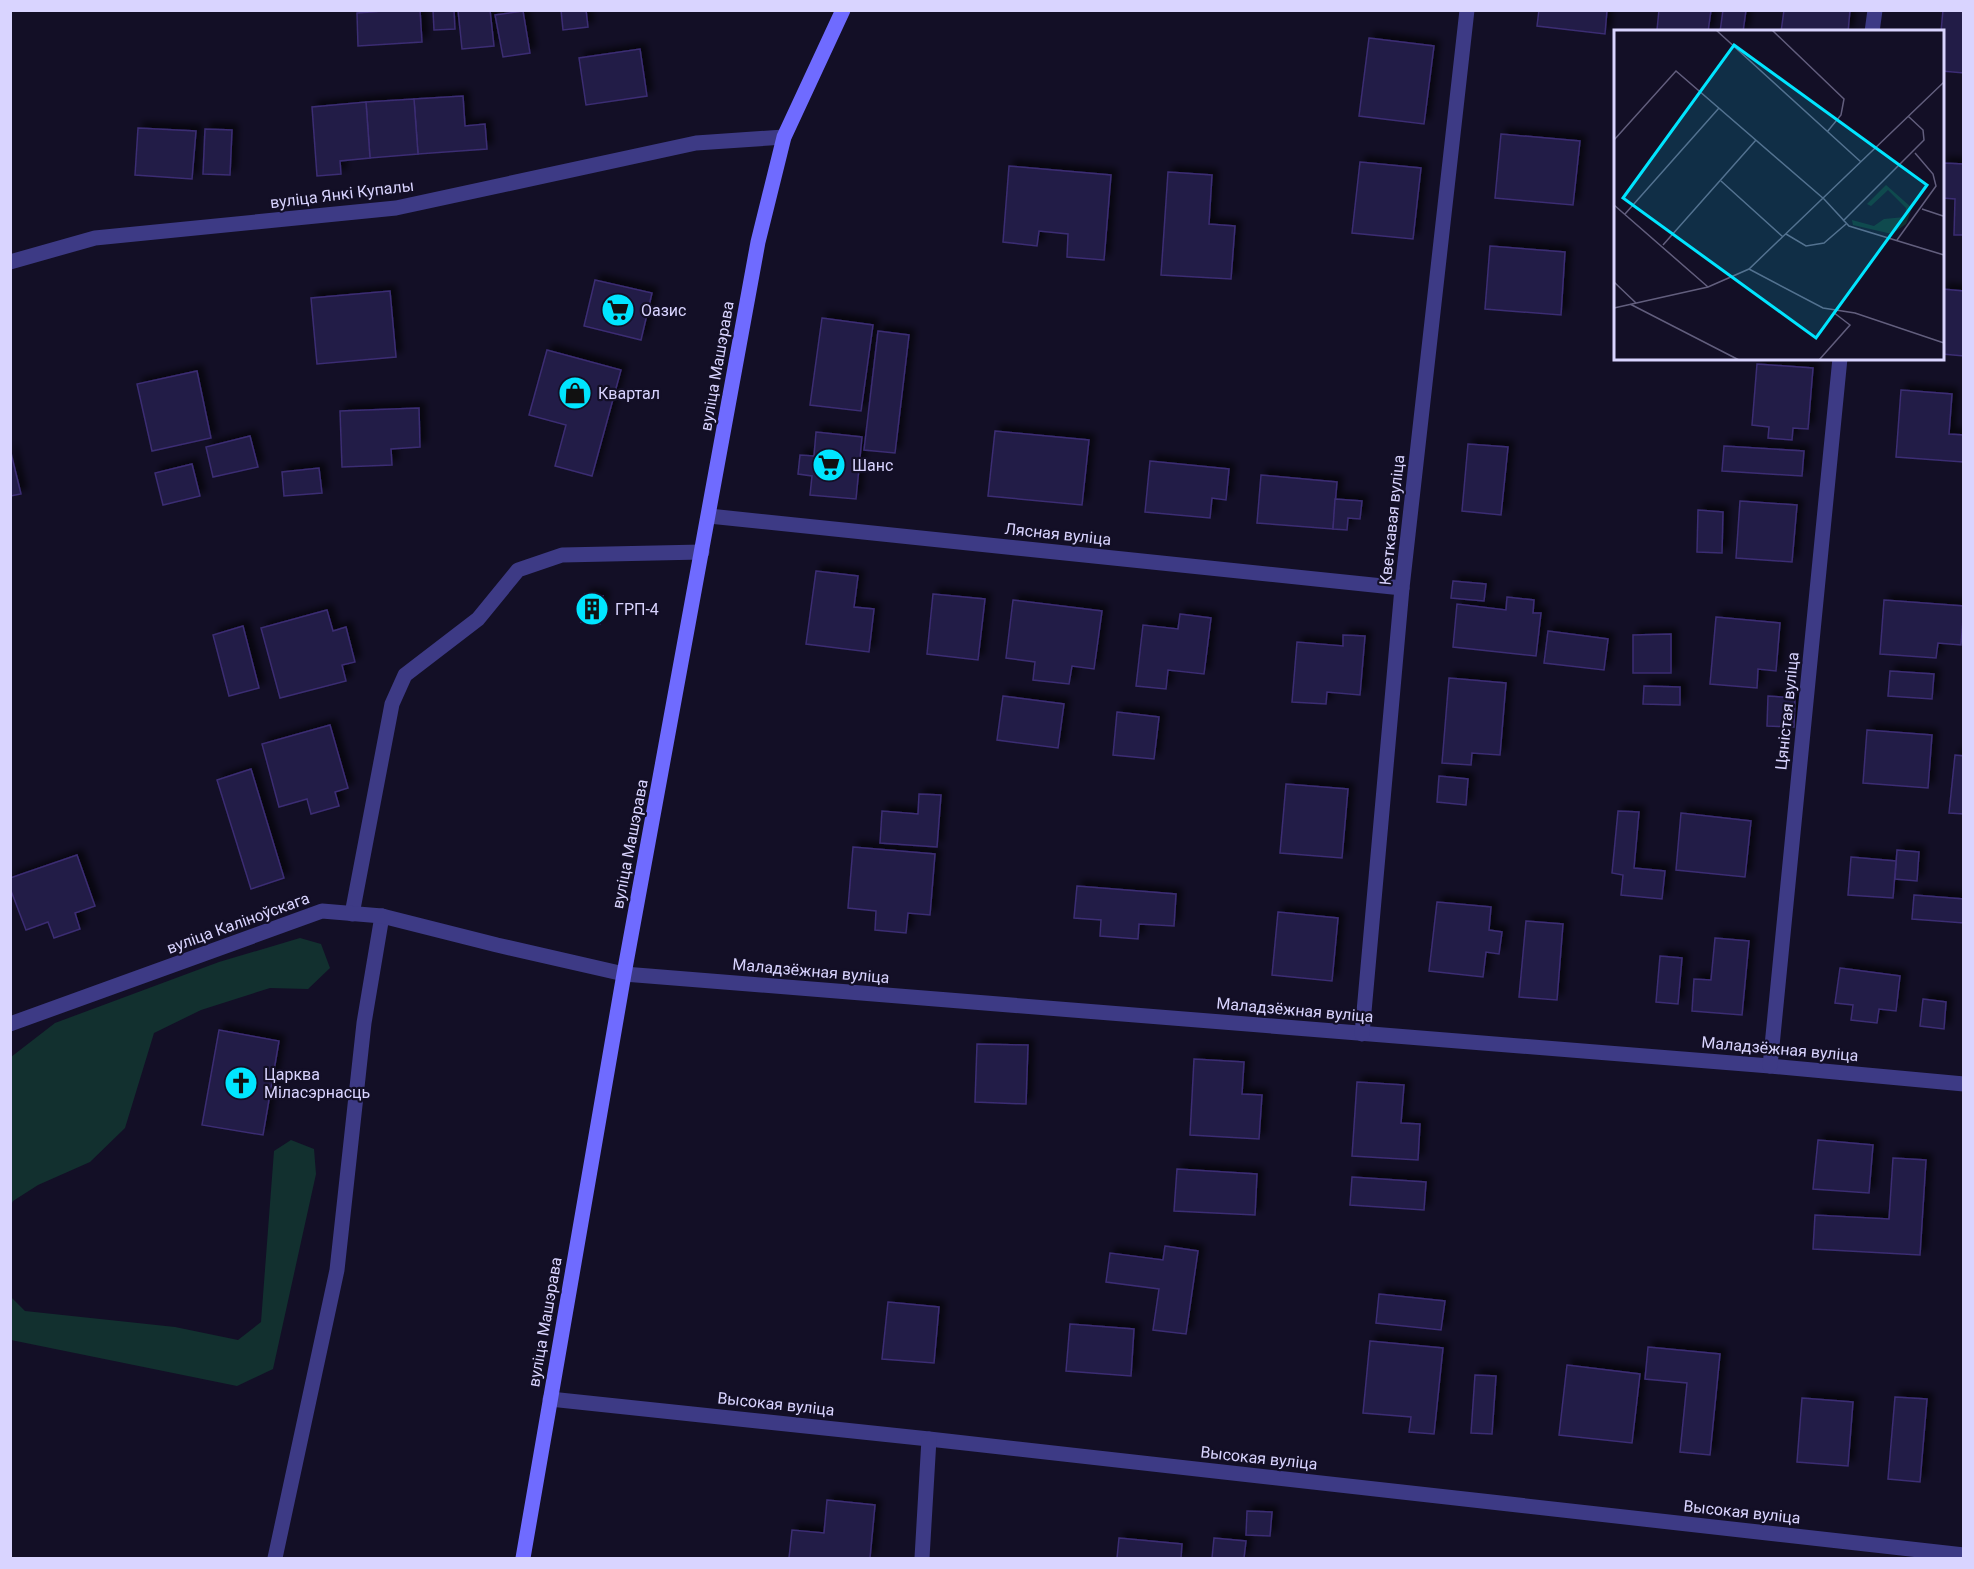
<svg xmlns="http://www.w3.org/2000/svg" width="1974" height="1569" viewBox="0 0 1974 1569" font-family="Roboto,sans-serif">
  <defs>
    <filter id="shadow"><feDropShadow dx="5.5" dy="-5.5" stdDeviation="3" flood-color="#0009"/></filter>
  </defs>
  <rect width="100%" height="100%" fill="#130f26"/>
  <g fill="#12302f">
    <path d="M300 938 321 944 330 968 308 989 270 988 201 1010 154 1033 125 1128 90 1162 38 1185 13 1201 11 1205V1057L55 1023 219 962Z"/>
    <path d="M291 1140 314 1149 316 1174 273 1369 237 1386 11 1340V1297L25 1311 175 1327 238 1340 261 1322 274 1151Z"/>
  </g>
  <g fill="#241b47" stroke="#3b2d73" stroke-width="1.5" filter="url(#shadow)">
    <path d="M398 10H420L422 42 358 46 357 13Z"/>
    <path d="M433 10H454L455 29 434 30Z"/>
    <path d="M458 10H490L494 46 462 49Z"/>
    <path d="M561 10H586L588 27 563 30Z"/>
    <path d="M1539 10H1607L1605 34 1537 26Z"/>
    <path d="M1659 10H1711L1708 32 1657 30Z"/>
    <path d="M1723 10H1746L1743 32H1720Z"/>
    <path d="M1784 10H1850L1848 32H1781Z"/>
    <path d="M1943 10H1964V73L1942 71 1941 32Z"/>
    <path d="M523 11 530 53 503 57 495 15Z"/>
    <path d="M1369 38 1434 46 1424 124 1359 116Z"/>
    <path d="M640 49 647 96 586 105 579 58Z"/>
    <path d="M463 96 465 126 485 124 487 149 418 154 414 99Z"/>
    <path d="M414 99 418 154 370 158 366 102Z"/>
    <path d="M366 102 370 158 340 161 341 174 317 176 312 107Z"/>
    <path d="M138 128 196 131 192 179 135 175Z"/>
    <path d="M205 129 232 130 230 175 203 174Z"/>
    <path d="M1501 134 1580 141 1573 205 1495 198Z"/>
    <path d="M1360 162 1421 168 1413 239 1352 233Z"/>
    <path d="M1942 163 1964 164V235H1954L1955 199 1942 198Z"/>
    <path d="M1009 166 1111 175 1104 260 1067 257 1068 234 1039 231 1037 246 1003 242Z"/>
    <path d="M1168 172 1212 175 1209 224 1235 226 1231 279 1161 275Z"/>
    <path d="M1490 246 1565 252 1561 315 1485 309Z"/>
    <path d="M595 280 652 293 641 340 584 326Z"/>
    <path d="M1942 289 1964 291V356L1942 354Z"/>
    <path d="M390 291 396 357 317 364 311 298Z"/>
    <path d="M822 318 873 325 861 411 810 405Z"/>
    <path d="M878 331 909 335 895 453 864 450Z"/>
    <path d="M547 350 621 370 592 476 555 466 566 425 529 415Z"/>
    <path d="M1757 364 1813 368 1808 429 1793 428 1792 440 1768 438 1769 427 1752 425Z"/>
    <path d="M197 371 211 438 152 451 137 384Z"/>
    <path d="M1901 390 1952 394 1949 434 1964 435 1963 462 1896 457Z"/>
    <path d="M419 408 420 447 391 449 392 465 342 467 340 411Z"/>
    <path d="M995 431 1089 440 1082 505 988 496Z"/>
    <path d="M816 432 862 437 856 499 810 495 812 476 798 474 800 455 814 456Z"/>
    <path d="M250 436 258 467 213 477 206 447Z"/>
    <path d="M1468 444 1508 447 1501 515 1462 511Z"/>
    <path d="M1724 446 1804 451 1802 476 1722 471Z"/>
    <path d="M10 449 21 494 10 496Z"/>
    <path d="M1150 461 1229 469 1226 500 1212 498 1210 518 1145 512Z"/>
    <path d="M192 464 200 496 163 505 155 473Z"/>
    <path d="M319 468 322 493 284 496 282 472Z"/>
    <path d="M1261 475 1337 482 1333 529 1257 523Z"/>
    <path d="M1335 499 1362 501 1360 519 1348 518 1347 530 1333 529Z"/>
    <path d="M1740 501 1797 505 1792 562 1736 558Z"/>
    <path d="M1698 510 1723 512 1722 553 1697 552Z"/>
    <path d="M816 571 858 576 854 607 874 609 869 652 806 644Z"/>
    <path d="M1453 581 1486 584 1484 601 1451 598Z"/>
    <path d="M585 594 603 596 600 624 581 622Z"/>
    <path d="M933 594 985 599 978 660 927 654Z"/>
    <path d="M1507 597 1534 600 1533 613H1541L1536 656 1453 647 1457 604 1506 610Z"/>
    <path d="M1013 600 1102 611 1094 669 1072 666 1069 684 1033 680 1035 662 1006 658Z"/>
    <path d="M1884 600 1964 606 1961 645 1938 643 1936 658 1880 654Z"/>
    <path d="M327 610 333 631 346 627 355 662 342 665 346 681 280 698 261 628Z"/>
    <path d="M1180 614 1211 618 1204 674 1168 670 1166 689 1136 686 1143 625 1178 629Z"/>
    <path d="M1716 617 1780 623 1776 671 1758 669 1757 688 1710 684Z"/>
    <path d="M243 626 259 688 229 696 213 635Z"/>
    <path d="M1548 631 1608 639 1604 670 1544 663Z"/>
    <path d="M1671 634V673H1633V635Z"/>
    <path d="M1343 635 1365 636 1360 695 1327 692 1326 704 1292 702 1297 642 1343 646Z"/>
    <path d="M1890 671 1934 674 1932 699 1888 696Z"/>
    <path d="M1449 678 1506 683 1500 755 1472 753 1471 765 1442 763Z"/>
    <path d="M1644 686 1680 687V705L1643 704Z"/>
    <path d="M1003 696 1064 704 1058 748 997 740Z"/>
    <path d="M1768 696 1795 698 1794 727 1767 726Z"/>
    <path d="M1117 712 1159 717 1154 759 1113 755Z"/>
    <path d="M330 725 348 788 335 792 339 806 311 814 307 799 279 807 262 744Z"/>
    <path d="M1867 730 1932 735 1928 788 1863 783Z"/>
    <path d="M1955 755 1964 756V814L1949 813Z"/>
    <path d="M251 769 284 878 251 889 217 780Z"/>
    <path d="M1439 776 1468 779 1466 805 1437 802Z"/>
    <path d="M1286 784 1348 789 1342 858 1280 853Z"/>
    <path d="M919 794 941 795 937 847 880 843 882 811 918 814Z"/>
    <path d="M1618 811 1639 812 1634 868 1665 871 1662 899 1621 895 1623 875 1612 873Z"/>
    <path d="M1681 813 1751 821 1745 877 1676 870Z"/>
    <path d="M853 847 935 854 930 915 908 913 906 933 875 930 876 911 848 908Z"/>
    <path d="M1897 850 1919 852 1917 881 1895 879Z"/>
    <path d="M77 855 95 906 75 913 80 929 54 938 48 922 26 930 10 888V878Z"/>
    <path d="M1851 857 1896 861 1893 898 1848 895Z"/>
    <path d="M1077 886 1176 894 1174 926 1139 924 1138 939 1100 936 1101 920 1074 918Z"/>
    <path d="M1914 895 1964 899V923L1912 919Z"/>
    <path d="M1437 902 1491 907 1489 930 1502 932 1499 954 1486 952 1483 977 1429 971Z"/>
    <path d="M1278 912 1338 918 1332 981 1272 975Z"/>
    <path d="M1526 921 1563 924 1557 1000 1519 997Z"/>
    <path d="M1715 938 1749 941 1742 1015 1692 1011 1694 979 1711 980Z"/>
    <path d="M1660 956 1682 958 1678 1004 1656 1002Z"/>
    <path d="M1840 968 1900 976 1896 1011 1879 1009 1877 1023 1851 1020 1853 1005 1835 1003Z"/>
    <path d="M1923 999 1946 1002 1944 1029 1920 1026Z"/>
    <path d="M219 1030 279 1041 263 1135 202 1125Z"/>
    <path d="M977 1044 1028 1045 1026 1104 975 1102Z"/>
    <path d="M1194 1059 1244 1062 1242 1094 1262 1095 1259 1139 1190 1135Z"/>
    <path d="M1357 1082 1404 1085 1401 1123 1420 1124 1418 1160 1352 1156Z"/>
    <path d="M1818 1140 1873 1145 1869 1193 1813 1189Z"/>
    <path d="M1893 1158 1926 1160 1920 1255 1813 1249 1815 1215 1889 1219Z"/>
    <path d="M1177 1169 1257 1174 1255 1215 1174 1211Z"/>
    <path d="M1352 1177 1426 1182 1424 1210 1350 1205Z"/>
    <path d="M1165 1246 1198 1251 1186 1334 1153 1330 1159 1289 1106 1282 1110 1253 1163 1260Z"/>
    <path d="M1379 1294 1445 1301 1441 1330 1376 1323Z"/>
    <path d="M888 1302 939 1307 934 1363 882 1359Z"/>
    <path d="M1070 1324 1134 1329 1131 1376 1066 1371Z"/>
    <path d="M1370 1341 1443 1348 1434 1434 1409 1432 1411 1417 1363 1413Z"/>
    <path d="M1648 1347 1720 1354 1710 1455 1680 1452 1687 1383 1645 1379Z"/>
    <path d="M1567 1365 1640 1374 1632 1443 1559 1435Z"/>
    <path d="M1475 1375 1496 1376 1492 1434 1471 1433Z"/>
    <path d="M1895 1397 1927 1399 1920 1482 1888 1479Z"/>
    <path d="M1802 1398 1853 1402 1848 1466 1797 1462Z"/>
    <path d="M827 1500 875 1505 870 1558H789L792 1530 824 1533Z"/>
    <path d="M1247 1511 1272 1512 1270 1536 1246 1535Z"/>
    <path d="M1119 1538 1182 1544 1181 1558H1117Z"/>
    <path d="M1214 1538 1246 1541 1244 1558H1212Z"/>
  </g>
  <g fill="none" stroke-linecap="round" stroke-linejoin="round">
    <g stroke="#3d3a85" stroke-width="15">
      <path d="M352 914 392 704 405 675 478 619 518 570 562 555 702 552"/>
      <path d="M275 1558 337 1270 364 1023 382 916"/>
    </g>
    <g stroke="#3d3a85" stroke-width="15">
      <path d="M1872 32 1875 10"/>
      <path d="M10 262 95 238 396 208 696 143 784 137"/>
      <path d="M709 516 1402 588"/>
      <path d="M10 1024 322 911 382 916 497 945 624 974 1770 1066 1964 1084"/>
      <path d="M1362 1034 1402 588 1467 10"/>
      <path d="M1770 1066 1840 358"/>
      <path d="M550 1399 929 1439 1964 1555"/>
      <path d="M922 1558 929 1439"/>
    </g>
    <path stroke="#6f6bff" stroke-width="15" d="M523 1558 624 974 758 242 784 137 843 10"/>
  </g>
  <defs>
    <g id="supermarket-disc" transform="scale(1.725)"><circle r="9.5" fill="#00e5ff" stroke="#130f26"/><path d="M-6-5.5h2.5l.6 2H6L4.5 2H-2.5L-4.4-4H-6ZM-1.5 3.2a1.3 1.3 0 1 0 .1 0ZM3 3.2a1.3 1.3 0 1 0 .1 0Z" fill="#111"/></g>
    <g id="shop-disc" transform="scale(1.725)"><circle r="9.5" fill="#00e5ff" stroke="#130f26"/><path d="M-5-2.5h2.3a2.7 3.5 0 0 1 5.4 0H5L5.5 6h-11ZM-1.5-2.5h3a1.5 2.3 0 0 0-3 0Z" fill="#111"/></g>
    <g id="building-disc" transform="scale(1.725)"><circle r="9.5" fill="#00e5ff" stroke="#130f26"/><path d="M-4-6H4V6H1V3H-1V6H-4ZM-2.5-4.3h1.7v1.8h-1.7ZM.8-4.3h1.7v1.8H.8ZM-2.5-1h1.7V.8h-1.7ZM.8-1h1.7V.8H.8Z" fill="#111"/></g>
    <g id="church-disc" transform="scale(1.725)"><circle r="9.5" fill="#00e5ff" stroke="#130f26"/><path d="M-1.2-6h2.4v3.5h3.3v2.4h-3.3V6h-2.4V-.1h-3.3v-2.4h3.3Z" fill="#111"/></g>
  </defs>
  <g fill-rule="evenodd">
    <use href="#supermarket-disc" x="618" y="310"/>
    <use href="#shop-disc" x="575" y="393"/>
    <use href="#supermarket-disc" x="829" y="465"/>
    <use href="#building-disc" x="592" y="609"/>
    <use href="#church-disc" x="241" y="1083"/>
  </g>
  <g text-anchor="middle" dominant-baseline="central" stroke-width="4.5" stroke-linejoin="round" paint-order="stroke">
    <g font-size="16" fill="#d9d4ff" stroke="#130f26">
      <text transform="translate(342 194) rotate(-7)">вуліца Янкі Купалы</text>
      <text transform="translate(717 366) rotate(-80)">вуліца Машэрава</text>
      <text transform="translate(1392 520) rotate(-84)">Кветкавая вуліца</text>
      <text transform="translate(1058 534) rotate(6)">Лясная вуліца</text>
      <text transform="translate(1787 711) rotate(-84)">Цяністая вуліца</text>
      <text transform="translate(630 844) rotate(-79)">вуліца Машэрава</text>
      <text transform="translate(238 923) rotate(-20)">вуліца Каліноўскага</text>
      <text transform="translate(811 971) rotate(5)">Маладзёжная вуліца</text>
      <text transform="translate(1295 1010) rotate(5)">Маладзёжная вуліца</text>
      <text transform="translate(1780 1049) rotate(5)">Маладзёжная вуліца</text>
      <text transform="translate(545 1322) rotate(-80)">вуліца Машэрава</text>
      <text transform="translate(776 1404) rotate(6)">Высокая вуліца</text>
      <text transform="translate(1259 1458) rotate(6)">Высокая вуліца</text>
      <text transform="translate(1742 1512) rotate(6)">Высокая вуліца</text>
    </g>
    <g font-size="16" fill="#d9d4ff" stroke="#130f26" text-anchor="start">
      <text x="641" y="310">Оазис</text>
      <text x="598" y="393">Квартал</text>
      <text x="852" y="465">Шанс</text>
      <text x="615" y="609">ГРП-4</text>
      <text x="264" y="1074">Царква<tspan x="264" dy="18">Міласэрнасць</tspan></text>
    </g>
  </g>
  <g transform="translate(1614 30)">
    <rect width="330" height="330" fill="#130f26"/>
    <path d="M272 155 298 178 292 194 278 204 239 195 238 190 260 196 270 189 291 187 292 178 274 160 257 176 253 174Z" fill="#12302f"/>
    <path fill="none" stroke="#625e7d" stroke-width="1.5" d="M102 0 247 132M158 0 230 69 227 85 213 102M0 110 62 41 210 169 235 196 330 225M107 151 169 207M0 175 94 257M308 179 329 186M11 184 105 78M229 191 310 110 309 100 294 86M172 204 192 216 210 213 232 194M283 210 322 156 319 144 301 123M49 215 142 110M135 239 209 278 241 283 330 313M0 252 22 273M16 274 125 330M0 278 94 257 135 239 330 52M205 330 236 295 219 282"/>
    <path fill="#00e5ff" fill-opacity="0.15" stroke="#00e5ff" stroke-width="3" d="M120 15 313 155 202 308 9 168Z"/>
    <rect width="330" height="330" fill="none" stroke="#d9d4ff" stroke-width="3"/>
  </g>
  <rect width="1974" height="1569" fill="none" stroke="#d9d4ff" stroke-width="24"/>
</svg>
